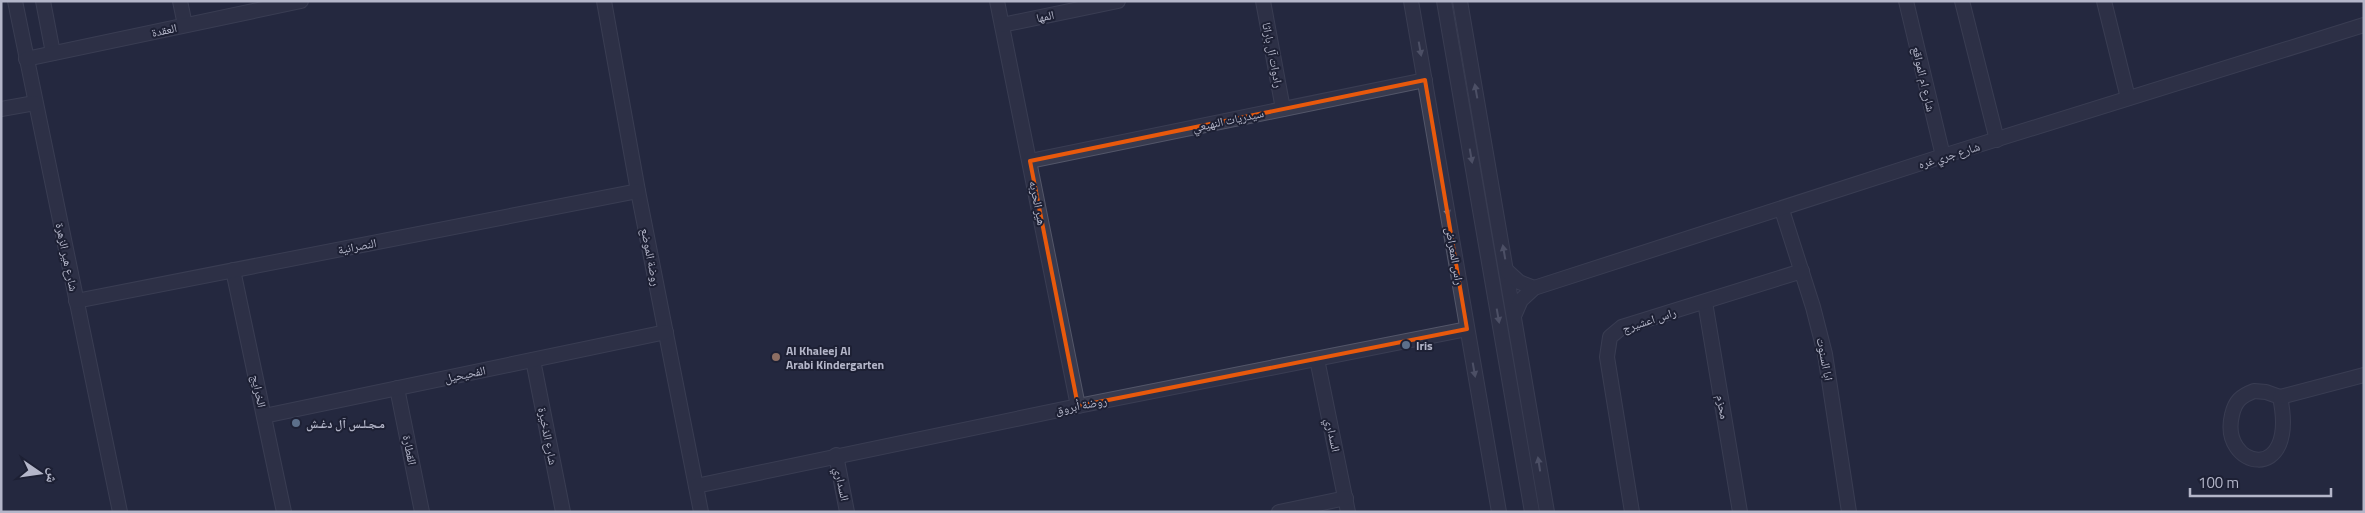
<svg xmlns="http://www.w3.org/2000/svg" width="2365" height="513" viewBox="0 0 2365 513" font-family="'Titillium Web','Noto Naskh Arabic',sans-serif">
  <rect width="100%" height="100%" fill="#24283f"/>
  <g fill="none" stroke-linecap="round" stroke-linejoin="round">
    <g stroke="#535669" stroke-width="16">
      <g id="minor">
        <path d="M15 1 120 512"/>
        <path d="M43 1 53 53"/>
        <path d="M180 1 185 25"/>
        <path d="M604 1 638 191 701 512"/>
        <path d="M997 1 1078 406"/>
        <path d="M1263 1 1283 109"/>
        <path d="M1411 1 1499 512"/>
        <path d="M1444 1 1532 512"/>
        <path d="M1460 1 1547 512"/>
        <path d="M1906 1 1943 156"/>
        <path d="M1962 1 1997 140"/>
        <path d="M2104 1 2128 98"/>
        <path d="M1002 25 1118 1"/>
        <path d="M26 59 301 1"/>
        <path d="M1 109 35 103"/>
        <path d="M1030 161 1425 80"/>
        <path d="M1782 210 1813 307 1825 354 1849 512"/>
        <path d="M233 270 284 512"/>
        <path d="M1507 271 1519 282 1534 288"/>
        <path d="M76 301 638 191"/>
        <path d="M1705 302 1740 512"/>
        <path d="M1514 316 1521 300 1534 288 1943 156 2364 25"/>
        <path d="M1317 359 1348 512"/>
        <path d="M533 360 563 512"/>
        <path d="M397 388 422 512"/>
        <path d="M2254 391 2266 392 2280 397C2299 487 2219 468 2232 415 2235 401 2241 396 2254 391Z"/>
        <path d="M2280 397 2364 375"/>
        <path d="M264 416 666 332"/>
        <path d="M836 455 847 512"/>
        <path d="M696 486 1078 406 1467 329"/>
        <path d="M1279 512 1346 498"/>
        <path d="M1632 512 1607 357 1610 337 1622 327 1802 271"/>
      </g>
    </g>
    <use href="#minor" stroke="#383b4f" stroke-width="14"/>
  </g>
  <defs><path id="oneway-solid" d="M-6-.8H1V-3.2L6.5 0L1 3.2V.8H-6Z" transform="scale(1.25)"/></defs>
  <g fill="#7c7f92">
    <use href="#oneway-solid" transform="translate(1420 49) rotate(80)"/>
    <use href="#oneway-solid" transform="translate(1476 91) rotate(-100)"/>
    <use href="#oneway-solid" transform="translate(1471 156) rotate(80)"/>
    <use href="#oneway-solid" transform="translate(1447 209) rotate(80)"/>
    <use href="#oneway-solid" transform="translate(1504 252) rotate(-100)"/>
    <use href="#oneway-solid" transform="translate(1498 316) rotate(80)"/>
    <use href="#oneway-solid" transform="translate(1474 370) rotate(80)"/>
    <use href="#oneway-solid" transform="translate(1539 464) rotate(-99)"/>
  </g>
  <path d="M0 0H2365V513H0ZM1425 80 1467 329 1078 406 1030 161Z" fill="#24283f" fill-opacity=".55" fill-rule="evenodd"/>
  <path fill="none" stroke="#e8590c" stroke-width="4" stroke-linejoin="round" d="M1425 80 1467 329 1078 406 1030 161Z"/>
  <g fill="#5c6f8a" stroke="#1d2034" stroke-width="2">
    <circle cx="1406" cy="345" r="5"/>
    <circle cx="296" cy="423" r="5"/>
  </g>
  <circle fill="#8d6e63" stroke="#1d2034" stroke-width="2" cx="776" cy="357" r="5"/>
  <g text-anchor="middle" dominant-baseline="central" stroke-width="4" stroke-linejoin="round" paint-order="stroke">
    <g font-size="12" fill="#b4b6c9" stroke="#1d2034">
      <text transform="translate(1045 16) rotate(-12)">المها</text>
      <text transform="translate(164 30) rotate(-12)">العقدة</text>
      <text transform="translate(1273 55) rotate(79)">رادوات آل باراثا</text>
      <text transform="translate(1924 79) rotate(77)">شارع ام المواقع</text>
      <text transform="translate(1228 120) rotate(-12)">سيدريات النهيعي</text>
      <text transform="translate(1949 155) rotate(-17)">شارع جري غره</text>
      <text transform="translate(1038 203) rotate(79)">هير الحربه</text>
      <text transform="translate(357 246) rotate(-11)">النصرانية</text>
      <text transform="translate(1455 256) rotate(80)">راس المعراض</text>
      <text transform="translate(67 257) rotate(78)">شارع هير الزهرة</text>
      <text transform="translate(651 257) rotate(79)">روضة الموضع</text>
      <text transform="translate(1649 320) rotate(-18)">راس اعشيرج</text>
      <text transform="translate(1825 359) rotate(79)">ابا السنوت</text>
      <text transform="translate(465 374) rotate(-12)">الفحيحيل</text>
      <text transform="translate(259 391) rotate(78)">الخرايج</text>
      <text transform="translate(1081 405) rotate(-11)">روضة أبروق</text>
      <text transform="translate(1723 407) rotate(80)">محزم</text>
      <text transform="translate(1333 435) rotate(78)">السداري</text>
      <text transform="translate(548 436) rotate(79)">شارع الذخيرة</text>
      <text transform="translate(410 450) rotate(79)">القطارة</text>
      <text transform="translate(842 484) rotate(78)">السداري</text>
    </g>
    <g font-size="12" font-weight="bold" fill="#b4b6c9" stroke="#1d2034" text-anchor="start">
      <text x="1416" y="345">Iris</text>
      <text x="786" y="350">Al Khaleej Al<tspan x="786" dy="14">Arabi Kindergarten</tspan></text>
      <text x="306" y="423">مـجـلـس آل دغـش</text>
    </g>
  </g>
  <rect width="2365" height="513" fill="none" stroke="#b4b6c9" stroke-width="5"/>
  <g transform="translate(40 473) rotate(103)" stroke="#1d2034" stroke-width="4" paint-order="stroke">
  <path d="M0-4L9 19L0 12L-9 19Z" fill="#b4b6c9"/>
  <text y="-8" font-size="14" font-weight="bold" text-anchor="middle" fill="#b4b6c9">ش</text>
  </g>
  <path d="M2190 488v8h141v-8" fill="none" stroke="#b4b6c9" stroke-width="2.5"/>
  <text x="2198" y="488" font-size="15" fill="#b4b6c9" stroke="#1d2034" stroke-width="4" paint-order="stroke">100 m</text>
</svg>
